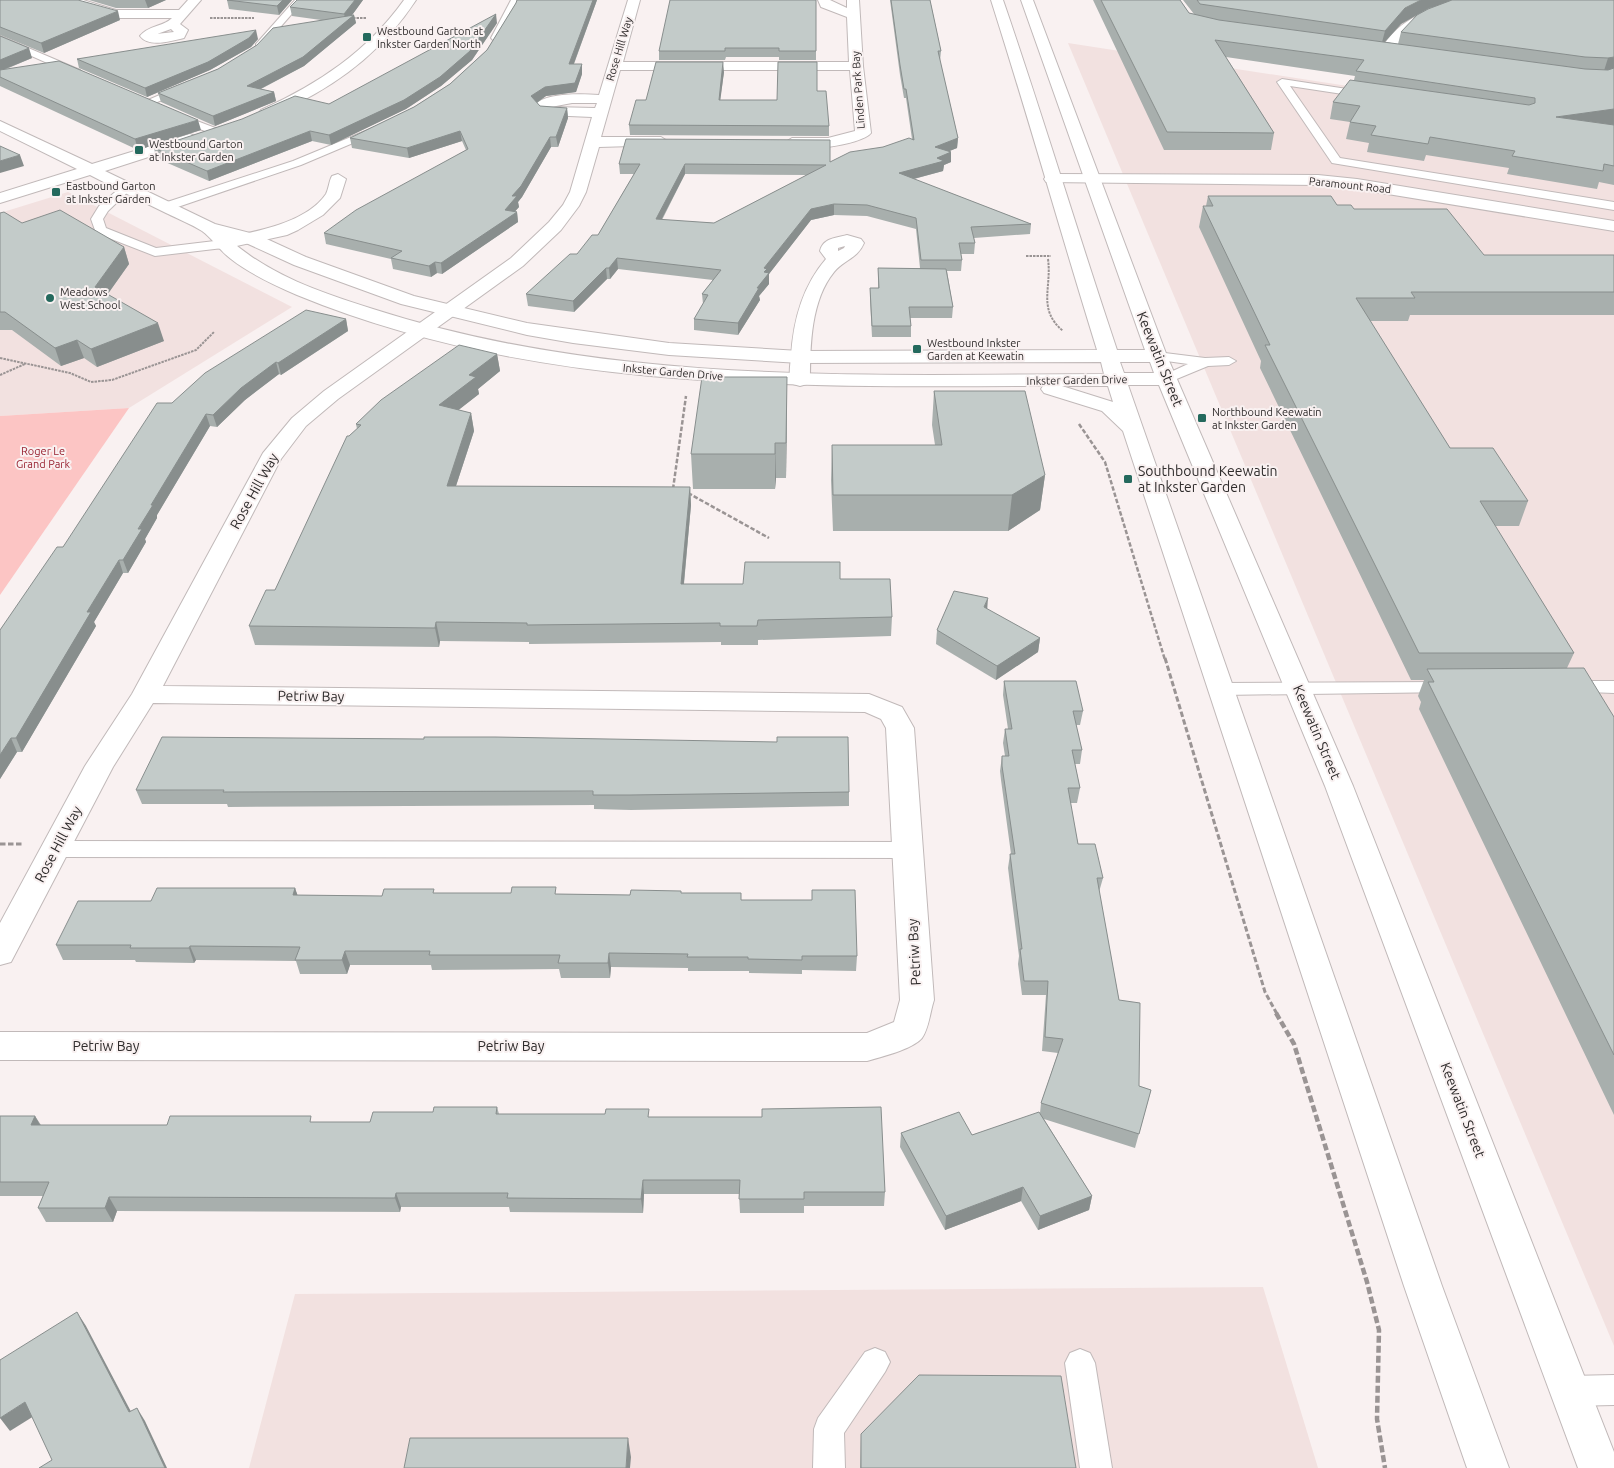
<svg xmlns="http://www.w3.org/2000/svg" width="1614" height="1468" viewBox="0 0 1614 1468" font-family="Ubuntu,sans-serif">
  <rect width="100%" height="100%" fill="#f9f1f1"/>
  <g fill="#f2e1e0">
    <path d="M1068 43 1614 127V1346Z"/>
    <path d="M68 192 292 307 129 408 0 416V213Z"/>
    <path d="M1263 1287 1318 1468H249L295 1294Z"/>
  </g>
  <path fill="#fcc5c4" d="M129 408 0 595V416Z"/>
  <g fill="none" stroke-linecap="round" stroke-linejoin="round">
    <g stroke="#c1b9b9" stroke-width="2">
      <g id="service">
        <path d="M295 0H304L262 48H256V44Z"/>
        <path d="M511 0H519L501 38 493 40 491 38Z"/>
        <path d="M0 36 80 70 81 72 72 74 0 42Z"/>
        <path d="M1282 79 1373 93V97L1369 98 1290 86 1340 158 1614 202V210L1332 163 1277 82Z"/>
        <path d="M183 85 188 88 187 90 150 105 146 106 141 103Z"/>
        <path d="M176 113 218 129 219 131 214 134 210 133 172 118V114Z"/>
        <path d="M375 127 380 130 379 132 301 165 169 210 165 211 159 207 161 204 293 161Z"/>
        <path d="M126 184 132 188 108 211 103 219 106 228 156 248 223 240 229 244 223 248 155 256 96 233 91 219 99 206 122 186Z"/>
        <path d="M1157 352 1205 358 1229 357 1236 361 1229 365 1208 366 1167 383 1160 379 1162 376 1188 364 1152 359 1150 356 1152 353Z"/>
        <path d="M1569 681H1614V693L1562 691 1559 687 1562 683Z"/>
        <path d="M1447 682 1454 684 1457 688 1454 692 1222 695 1215 693 1212 689 1215 685 1222 683Z"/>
        <path d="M55 841 908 842 916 845 919 850 916 855 908 858 55 857 47 854 44 849 47 844Z"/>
        <path d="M875 1348 885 1352 890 1362 885 1372 844 1433 845 1468H813L814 1429 818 1418 865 1352Z"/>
        <path d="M1080 1349 1090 1353 1095 1363 1112 1468H1080L1065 1363 1070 1353Z"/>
        <path d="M1614 1375V1405L1570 1406 1559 1401 1555 1391 1559 1381 1570 1376Z"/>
      </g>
    </g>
    <g stroke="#c1b9b9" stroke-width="2">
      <g id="minor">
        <path d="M64 0H83L116 10H179L188 0H201L180 24 188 30 184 38C171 41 149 48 140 36 149 25 163 27 172 18H115L66 3ZM171 29 174 32 156 34H157Z"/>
        <path d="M628 0H640L623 62H849L847 17 821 7 818 0H830L847 8V0H859L863 66 871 133C862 145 793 155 784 143L792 138H828L855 131 850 70H620L601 137H661L669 142 666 145 599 147 586 192 579 206 561 230 523 266 338 399 306 426 281 459 163 686 869 694 902 707 914 728 934 1000C930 1012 929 1028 922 1038 913 1049 881 1057 867 1061L0 1060V1032L867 1033 894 1022 900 1000 886 728 881 719 865 712 153 703 113 767 11 962 0 965V923L85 766 132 694 263 453 292 418 324 391 511 258 549 222 563 205 570 192 592 117 546 115 541 114 534 106C544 92 583 94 599 95ZM572 103H597L595 108 551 107Z"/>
        <path d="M1469 0H1491L1489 3C1444 14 1418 14 1391 55H1381L1379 52C1401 15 1430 9 1469 0Z"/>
        <path d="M338 174 346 179 340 198 323 215 298 230 287 235 223 249 217 248 214 244 217 240C250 232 305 225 326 194 329 188 329 181 332 176Z"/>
        <path d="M1052 174 1318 175 1357 179 1614 221V231L1357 189 1318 185 1046 182 1044 179 1046 176Z"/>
        <path d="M847 235 861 239 864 243C858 258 844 260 834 272 811 300 810 345 810 380L807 384 800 386 793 384C788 377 790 366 791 358 793 321 802 287 826 259L820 251C823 238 836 238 847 235ZM845 246 844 248 838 251V248Z"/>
      </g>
    </g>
    <g stroke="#c1b9b9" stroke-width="2">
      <g id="tertiary">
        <path d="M404 0H416C385 47 346 79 296 104 286 110 272 119 261 116L259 113 261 110C318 84 367 52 404 0Z"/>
        <path d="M991 0H1003C1043 116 1078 234 1117 350H1145L1021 0H1033L1167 356 1353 786 1614 1452V1468H1578L1325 786 1159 385H1128L1442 1286 1509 1468H1467L1404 1286 1123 431 1102 411 1044 393 1041 389 1043 386C793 387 532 392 297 295 274 285 250 274 231 259 220 251 212 238 202 231 191 224 178 219 166 213 141 201 115 188 90 175L0 203V193L77 169 0 131V121L92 164 190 134 195 136 198 139 195 142 105 171 215 224 258 235 306 257 414 296 527 323 669 343 800 351 1097 350C1061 234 1028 116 991 0ZM228 238 246 243 294 265 401 304 527 335 573 343 669 355 800 363 1101 362 1104 374C860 375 608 385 373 309 322 293 268 275 228 238ZM1120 362H1150L1154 373H1124ZM1062 386H1108L1113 402Z"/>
      </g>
    </g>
    <g stroke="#9a9494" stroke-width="2" stroke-dasharray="2.5 1" stroke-linecap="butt">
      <path d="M210 18H254"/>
      <path d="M353 18H366"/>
      <path d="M1026 256H1051"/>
      <path d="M1048 259C1052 288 1037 309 1063 331"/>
      <path d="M0 358 70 373 91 382 112 380 196 350 214 332"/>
      <path d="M0 375 25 364"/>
    </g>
    <g stroke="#9a9494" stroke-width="2.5" stroke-dasharray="4.5 2" stroke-linecap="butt">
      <path d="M1079 424 1105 462 1165 660"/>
      <path d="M673 489 686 396"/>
      <path d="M688 493 769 538"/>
    </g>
    <g stroke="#9a9494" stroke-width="3" stroke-dasharray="5.5 2.5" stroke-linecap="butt">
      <path d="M1165 658 1265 992 1277 1014"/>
      <path d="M0 844H22"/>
    </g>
    <path stroke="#9a9494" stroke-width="4.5" stroke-dasharray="7 3" stroke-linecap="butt" d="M1276 1013 1294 1044 1367 1282 1379 1330 1377 1419 1385 1468"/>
    <use href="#service" fill="#fff" fill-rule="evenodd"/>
    <use href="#minor" fill="#fff" fill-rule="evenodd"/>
    <use href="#tertiary" fill="#fff" fill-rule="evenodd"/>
  </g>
  <g fill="#a8afad" fill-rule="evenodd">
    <path d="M0 0 120 20 44 53 0 35Z"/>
    <path d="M89 0H166L148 8H116Z"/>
    <path d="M227 0H292L279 15 229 9Z"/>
    <path d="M297 0H363L352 15H354L356 23 304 66 261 89 274 92 276 101 215 126 161 102 158 93 218 69 321 20 292 16 290 7Z"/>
    <path d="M517 0H597L574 64 582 74 576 92 546 96 537 103 540 106 567 108 568 118 558 147H551L522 197 518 202 519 207 515 211 517 212 518 222 442 274 437 273 431 277 393 269 391 259 326 244 324 233 466 150 462 141 409 158 352 148 350 138 414 107 450 84 487 50 516 3Z"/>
    <path d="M816 0V60H779V57H726L725 60H659V51Z"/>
    <path d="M890 0H930L941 51 940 61 958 138 957 148 949 151 951 152V162L944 165 943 171 914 179 1031 224 1030 234 974 238 975 243 974 254H961L962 260 961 271H947L953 307 952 318H910L911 326V337H872L870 299V288H878V268H920L916 229 867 216 834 215 811 220 769 274V284L759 296 760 300 738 335 694 330V319L703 304 702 294 713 280 618 269 610 279H607L574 312 528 306 526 294 577 254 598 235 634 174H620L619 164 830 162 912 139 906 98H904L900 75ZM685 174 807 175 714 223 662 220Z"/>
    <path d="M1093 0H1180L1189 13 1194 14 1183 0H1614V185L1599 182 1597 189 1507 174 1509 168 1426 155 1424 161 1367 152 1369 143 1346 139 1350 122 1330 119 1333 102 1354 80 1355 76 1226 57 1274 133 1271 150H1164ZM1424 11 1401 32 1398 44 1385 42 1401 24Z"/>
    <path d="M497 23 472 60 441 86 406 109 331 145 312 141 209 181 156 158 154 148 329 104Z"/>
    <path d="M0 36 32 58 4 70 201 130 138 150 0 86Z"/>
    <path d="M258 39 251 47 210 70 147 97 79 68 77 59Z"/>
    <path d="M724 72 720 100H777L817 91 829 126V136L630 135 629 125 646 100Z"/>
    <path d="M1208 196 1337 205 1354 209 1484 255H1614V315H1410L1408 321H1370L1450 448 1528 501 1519 526H1495L1574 653 1567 668 1614 717V1115L1419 709 1421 702 1418 696 1424 680H1411L1260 368 1261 361 1199 227 1203 206H1206Z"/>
    <path d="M0 213 22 223 124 247 129 264 107 295 164 341 97 367 84 358 61 366 12 330H0Z"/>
    <path d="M346 319 348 331 281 375 279 374 245 400 217 427 210 426 157 515V518L145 539 146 542 128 573H123L94 622 96 626 22 752H17L0 779V630L63 547 172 403Z"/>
    <path d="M497 354 500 371 478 389 479 394 458 410 471 413 474 431 456 486 690 487 691 505 684 584H743L840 579 892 617 891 636 758 640V645H721V642L529 644V642L440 641 439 647 255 645 249 626 275 590 349 436 357 429 356 424Z"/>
    <path d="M934 391 1045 475 1040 510 1008 531H833L831 480 832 445H935L932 425Z"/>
    <path d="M787 410 786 478H776L775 489H693L691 454Z"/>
    <path d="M937 630 1040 638 1038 652 996 680 936 644Z"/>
    <path d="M1004 681 1083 711 1080 725H1076L1082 750 1080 764H1075L1080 788 1077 803H1070L1078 844 1103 878 1099 892 1119 1000 1139 1086 1151 1090 1135 1148 1044 1119 1092 1196 1089 1210 1038 1230 1021 1201 945 1230 900 1147 901 1133 972 1135 1040 1113 1041 1103 1058 1053 1042 1051 1046 995H1022L1018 964 1019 956 1008 868 1010 854H1011L1001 780 1000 771 1002 756H1005L1003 743 1005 729H1008L1003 695Z"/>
    <path d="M136 790 849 792V806L631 810 594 809V805L228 807 227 804H142Z"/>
    <path d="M295 888 297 895 382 896 435 893 630 895 681 893 742 900 857 956 856 971 802 970V974L749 973V971H688V968L611 967 610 978H561L559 969 432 970 431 965H350L347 974H300L296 961 196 960 194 963 136 962 135 960H63L56 945 151 901Z"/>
    <path d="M497 1107 499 1114 650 1117 885 1192 884 1206H804V1213H740L739 1194H644L643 1213 510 1212 509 1207H401L400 1212 117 1211 113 1222H46L38 1208 43 1196H0V1116H35L41 1125H167L314 1122H370L433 1112Z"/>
    <path d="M861 1434 1076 1468H860Z"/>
  </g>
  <g fill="#888e8d">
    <path d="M145 0H166L148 8Z"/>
    <path d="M283 0H292L279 15 277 6Z"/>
    <path d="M355 0H363L350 18 354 15 356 23 304 66 249 95 247 86 346 21 344 14Z"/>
    <path d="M593 0H597L570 74 569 64Z"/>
    <path d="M1421 0H1466L1429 8 1401 24 1381 46 1385 31 1405 8Z"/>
    <path d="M118 11 120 20 44 53 41 43Z"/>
    <path d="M496 14 497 23 472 60 441 86 406 109 331 145 329 135Z"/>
    <path d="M256 30 258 39 251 47 210 70 147 97 145 88Z"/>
    <path d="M29 48 32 58 0 71V60Z"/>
    <path d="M1614 57V72L1603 74 1608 58Z"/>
    <path d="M723 62 724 72 719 110V100Z"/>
    <path d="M582 64V74L576 92 546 96 532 106 531 96 545 87Z"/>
    <path d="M274 92 276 101 215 126 213 116Z"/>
    <path d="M567 108 568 118 558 147 556 137Z"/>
    <path d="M1614 109V125L1556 117Z"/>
    <path d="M198 120 201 130 138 150 135 139Z"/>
    <path d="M310 131 312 141 209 181 207 171Z"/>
    <path d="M460 131 462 141 409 158 407 148Z"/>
    <path d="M550 137 551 147 522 197 518 202 519 207 511 216 517 212 518 222 442 274 441 263 505 210 512 196Z"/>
    <path d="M958 138 957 148 935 157V147Z"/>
    <path d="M951 152V162L944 165 943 171 898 183 899 173Z"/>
    <path d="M20 155 24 166 0 173V161Z"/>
    <path d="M685 164V174L656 230V219Z"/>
    <path d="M834 204V215L811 220 769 274V284L759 296 760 300 738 335V323L757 288 764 268 811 209Z"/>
    <path d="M124 247 129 264 100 305 95 287Z"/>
    <path d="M617 258 618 269 610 279 609 268Z"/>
    <path d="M435 262 437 273 431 277 429 266Z"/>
    <path d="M606 268 607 279 574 312 573 301Z"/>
    <path d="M346 319 348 331 281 375 278 363Z"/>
    <path d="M158 323 164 341 97 367 91 349Z"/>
    <path d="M77 340 84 358 61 366 55 348Z"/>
    <path d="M497 354 500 371 478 389 479 394 442 423 439 405 469 375Z"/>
    <path d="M276 362 279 374 245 400 217 427 213 415 241 388Z"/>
    <path d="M787 377V410L786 478V443Z"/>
    <path d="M471 413 474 431 450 504 447 486Z"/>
    <path d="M206 414 210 426 157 515V518L145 539 146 542 128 573 123 560 151 505Z"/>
    <path d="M775 443 776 478 775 489Z"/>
    <path d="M1045 475 1040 510 1008 531 1012 495Z"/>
    <path d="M690 487 691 505 682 603 681 584Z"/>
    <path d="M119 560 123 573 94 622 96 626 22 752 16 738 87 612Z"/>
    <path d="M988 598 987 612 984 607Z"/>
    <path d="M436 622 440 641 439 647 435 628Z"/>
    <path d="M1040 638 1038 652 996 680 997 666Z"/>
    <path d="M11 738 17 752 0 779V755Z"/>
    <path d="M295 888 300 902 293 895Z"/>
    <path d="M190 946 196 960 194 963 189 948Z"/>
    <path d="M345 951 350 965 347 974 342 960Z"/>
    <path d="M609 953 611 967 610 978 608 963Z"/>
    <path d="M35 1116 43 1130 31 1125Z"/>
    <path d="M643 1180 644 1194 643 1213 641 1199Z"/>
    <path d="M1023 1187 1021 1201 945 1230 946 1216Z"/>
    <path d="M396 1193 401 1207 400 1212 395 1198Z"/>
    <path d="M1092 1196 1089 1210 1038 1230 1040 1216Z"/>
    <path d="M109 1197 117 1211 113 1222 105 1208Z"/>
    <path d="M77 1312 86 1326 138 1425 129 1412Z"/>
    <path d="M25 1402 34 1416 10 1431 0 1418Z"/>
    <path d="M137 1408 145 1421 167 1468H165Z"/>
    <path d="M628 1438 631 1457 630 1468H626Z"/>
  </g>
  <g fill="#c3cbc9" stroke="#888e8d" fill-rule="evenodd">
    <path d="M0 0H78L118 11 41 43 0 27Z"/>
    <path d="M227 0H283L277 6Z"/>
    <path d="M297 0H355L344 14 290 7Z"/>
    <path d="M517 0H593L569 64H582L575 83 545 87 531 96 540 106 567 108 556 137H550L521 186 512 196H517L505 210 517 212 441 263 435 262 429 266 391 258 402 251 324 233 356 210 468 149 460 131 407 148 350 138 414 107 450 84 487 50 516 3Z"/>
    <path d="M670 0H816V51H779V48H725V51H659Z"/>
    <path d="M891 0H930L941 51H938L958 138 935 147 951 152 937 158 944 161 899 173 1031 224 971 227 975 243H959L962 260H921L916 218 867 205 834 204 811 209 764 268 767 269 764 272 769 273 757 288H759L738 323 694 319 708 295 702 294 721 270 617 258 609 268H606L573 301 526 294 570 254H577L592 235H598L640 164H619L626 139 830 140V162L850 152 883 147 909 138 914 140 906 89H904L900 65ZM685 164 826 165 714 223 656 219Z"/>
    <path d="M1101 0H1180L1189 13 1219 20 1585 69 1608 70 1614 68V109L1556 117 1614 125V166L1604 164 1603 171 1512 156 1515 151 1430 137 1428 144 1371 135 1376 126 1350 122 1360 106 1333 102 1350 80 1529 105 1535 103V98L1356 71 1364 60 1215 40 1274 133 1167 132Z"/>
    <path d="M1197 0H1421L1405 8 1385 31 1200 4Z"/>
    <path d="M1452 0H1614V57L1608 58 1585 57 1401 32 1417 15 1428 9Z"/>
    <path d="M496 14 470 51 440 77 404 100 329 135 310 131 207 171 154 148 242 119 295 96 329 104Z"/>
    <path d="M354 15 303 57 247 86 274 92 213 116 158 93 218 69 257 45 273 28Z"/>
    <path d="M256 30 249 38 208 62 145 88 77 59Z"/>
    <path d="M0 36 29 48 0 60Z"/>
    <path d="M59 61 198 120 135 139 0 77V70Z"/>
    <path d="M656 62H723L719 100H777L778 62H817V91H826L829 126 629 125 636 100H646Z"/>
    <path d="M0 146 20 155 0 161Z"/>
    <path d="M1208 196H1331L1337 205H1351L1354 209H1447L1484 255H1614V292H1411L1415 298H1356L1450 448H1493L1528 501H1480L1574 653H1419L1265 345H1270L1203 206H1213Z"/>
    <path d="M60 210 124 247 95 287 158 323 91 349 77 340 55 348 5 312H0V213L4 212 22 223Z"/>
    <path d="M878 268 946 269 953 307H909L911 326H872L870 288H879Z"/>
    <path d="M306 310 346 319 278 363 276 362 241 388 213 415 206 414 151 505H153L138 529H142L123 560H119L87 612H91L16 738H11L0 755V630L57 547H63L157 403H172L205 373Z"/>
    <path d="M459 345 497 354 469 375 476 377 439 405 471 413 447 486 690 487 681 584H743L745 562H840V579H890L892 617 758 620 757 626H720V623L527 625V623L436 622 435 628 249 626 266 590H275L347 436H349L361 425 356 424 381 400Z"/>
    <path d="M702 377H787L786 443H775V454H691Z"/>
    <path d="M934 391H1025L1045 475 1012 495H833L832 445H942Z"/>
    <path d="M954 591 988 598 984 607 1040 638 997 666 937 630Z"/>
    <path d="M1584 668 1614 717V1055L1428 682H1434L1427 669Z"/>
    <path d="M1004 681H1076L1083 711H1073L1082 750H1072L1080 788H1068L1078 844H1095L1103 878H1097L1119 1000 1140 1003 1139 1086 1151 1090 1139 1134 1041 1103 1063 1039 1045 1037 1048 981H1024L1020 949H1022L1010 854H1015L1002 766V756H1009L1005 729H1012Z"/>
    <path d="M162 737 424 739V737H495L777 742V737H848L849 792 630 795H593V791L223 792 224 790H136Z"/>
    <path d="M512 887H556L555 894 630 895 631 890 681 891V893H741V900H812V890H855L857 956H802V960L748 959V957H687L688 954 609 953 608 963H558L560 955H429L430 951H345L342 960H295L300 947 190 946 189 948H130L131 945H56L78 901H151L157 888H295L293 895 382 896 384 889H434L433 893H511Z"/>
    <path d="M434 1107H497L496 1114H605L606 1109H649L648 1117H762V1109L881 1107 885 1192H804V1199H739L740 1180H643L641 1199 507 1198 508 1193H396L395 1198 109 1197 105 1208H38L49 1182H0V1116H35L31 1125H167L170 1116H311L310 1122H370L373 1112H433Z"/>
    <path d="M959 1112 972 1135 1039 1112 1092 1196 1040 1216 1023 1187 946 1216 901 1133Z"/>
    <path d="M77 1312 129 1412 137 1408 165 1468H39L52 1460 25 1402 0 1418V1360Z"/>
    <path d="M919 1375 1061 1376 1076 1468H861V1434Z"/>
    <path d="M410 1438H628L626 1468H404Z"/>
  </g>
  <g fill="#24695d" stroke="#f9f1f1" stroke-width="2">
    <rect x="362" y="32" width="10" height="10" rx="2.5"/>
    <rect x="134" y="145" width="10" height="10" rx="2.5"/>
    <rect x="51" y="187" width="10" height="10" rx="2.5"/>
    <circle cx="50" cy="298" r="5"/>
    <rect x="912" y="344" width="10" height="10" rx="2.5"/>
    <rect x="1197" y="413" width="10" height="10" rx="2.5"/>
    <rect x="1123" y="474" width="10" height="10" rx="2.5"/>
  </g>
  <g text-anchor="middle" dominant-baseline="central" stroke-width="4" stroke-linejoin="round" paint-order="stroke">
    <g font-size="11" fill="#2f2c2c" stroke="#f9f1f1" text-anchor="start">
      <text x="377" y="31">Westbound Garton at<tspan x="377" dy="13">Inkster Garden North</tspan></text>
      <text x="149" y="144">Westbound Garton<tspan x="149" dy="13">at Inkster Garden</tspan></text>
      <text x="66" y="186">Eastbound Garton<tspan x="66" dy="13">at Inkster Garden</tspan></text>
      <text x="60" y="292">Meadows<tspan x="60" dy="13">West School</tspan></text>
      <text x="927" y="343">Westbound Inkster<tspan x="927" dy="13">Garden at Keewatin</tspan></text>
      <text x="1212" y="412">Northbound Keewatin<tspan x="1212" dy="13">at Inkster Garden</tspan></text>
    </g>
    <g font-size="11" fill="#2f2c2c" stroke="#f9f1f1">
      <text transform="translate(619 49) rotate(-73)">Rose Hill Way</text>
      <text transform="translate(858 90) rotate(-94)">Linden Park Bay</text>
      <text transform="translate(1350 185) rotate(6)">Paramount Road</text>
      <text transform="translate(673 372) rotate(5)">Inkster Garden Drive</text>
      <text transform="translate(1077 380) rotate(-1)">Inkster Garden Drive</text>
    </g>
    <g font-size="11" fill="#982231" stroke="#f9f1f1">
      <text x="43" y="451">Roger Le<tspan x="43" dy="13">Grand Park</tspan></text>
    </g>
    <g font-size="14" fill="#2f2c2c" stroke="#f9f1f1">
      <text transform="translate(1160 359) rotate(68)">Keewatin Street</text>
      <text transform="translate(254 491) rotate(-61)">Rose Hill Way</text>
      <text transform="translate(311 696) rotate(1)">Petriw Bay</text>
      <text transform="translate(1317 732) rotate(67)">Keewatin Street</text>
      <text transform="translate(58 844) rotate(-62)">Rose Hill Way</text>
      <text transform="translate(914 952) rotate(-93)">Petriw Bay</text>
      <text x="106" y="1046">Petriw Bay</text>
      <text x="511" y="1046">Petriw Bay</text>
      <text transform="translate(1463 1110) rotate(69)">Keewatin Street</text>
    </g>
    <g font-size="14" fill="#2f2c2c" stroke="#f9f1f1" text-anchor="start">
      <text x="1138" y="471">Southbound Keewatin<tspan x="1138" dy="16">at Inkster Garden</tspan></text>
    </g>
  </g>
</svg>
